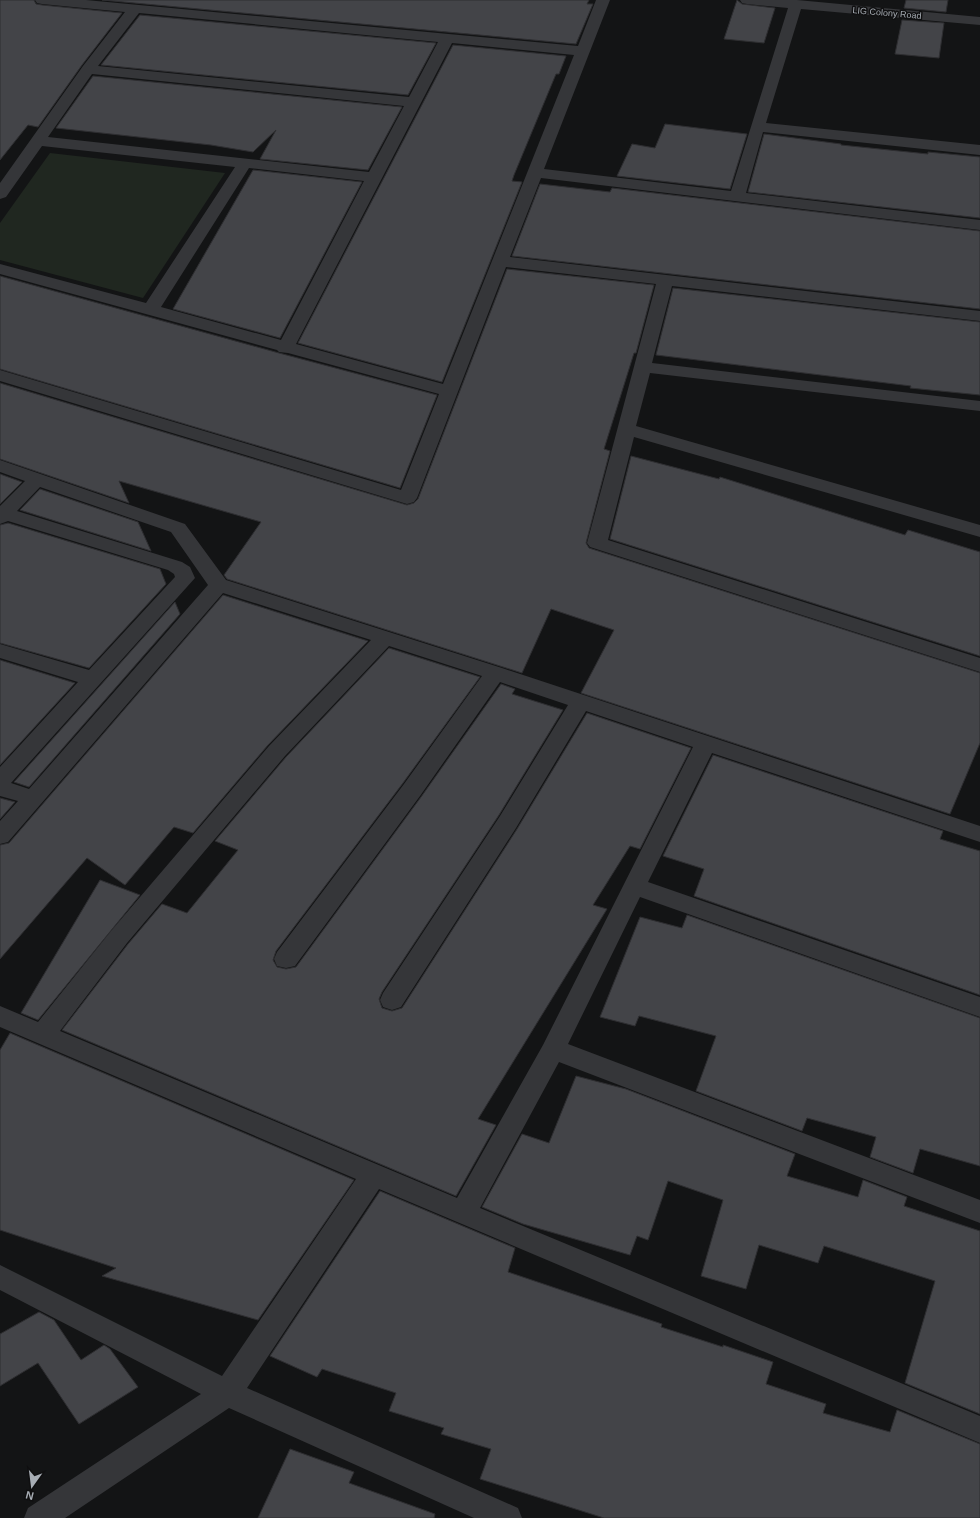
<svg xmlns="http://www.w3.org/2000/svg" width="980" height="1518" viewBox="0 0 980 1518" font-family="Helvetica,sans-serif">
  <rect width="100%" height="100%" fill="#131415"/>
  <path fill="#202720" d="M50 153 225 173 143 298 0 260V223Z"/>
  <g fill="#434448" stroke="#2e2e31">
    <path d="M0 0H34L36 4 42 5 122 13 82 65 38 127 28 125 0 160Z"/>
    <path d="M102 0H589L587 4H593L576 44Z"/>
    <path d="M737 0 742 4 775 8 764 43 724 39Z"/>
    <path d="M906 0H948L946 12 904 8Z"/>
    <path d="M140 15 436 43 408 95 101 65Z"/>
    <path d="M902 20 944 23 939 58 895 54Z"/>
    <path d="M453 45 566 56 559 74H556L514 175 512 181 522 182 442 382 298 343Z"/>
    <path d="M93 76 402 107 368 170 260 159 276 130 253 152 211 145 56 128Z"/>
    <path d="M665 124 747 134 730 189 617 176 632 144 655 148Z"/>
    <path d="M764 134 841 144V145L928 154V152L980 157V218L748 192Z"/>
    <path d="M253 170 362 182 280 338 173 309Z"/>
    <path d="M540 184 610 192 612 188 980 231V309L512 256Z"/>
    <path d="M507 269 654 285 636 353H634L604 449 610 451 586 543 589 548 980 673V743L950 814 581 693 614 630 551 609 522 673 227 579 224 575 261 522 119 481 129 503 0 459V383L407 505 414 503 418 499Z"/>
    <path d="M0 276 279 353 437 395 400 488 0 369Z"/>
    <path d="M673 288 980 322V395L910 388 911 386 656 355Z"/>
    <path d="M631 456 719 479 720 477 905 535 908 530 980 552V656L610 539Z"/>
    <path d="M0 474 22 482 0 504Z"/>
    <path d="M40 489 138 522 151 551 20 510Z"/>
    <path d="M8 523 160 569 166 584 89 668 0 643V525Z"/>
    <path d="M223 595 368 641 268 745 193 833 174 827 125 885 87 858 0 959V845L9 843Z"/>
    <path d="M175 602 180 614 29 787 14 782Z"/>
    <path d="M389 648 480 677 403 783 276 951 273 960 277 967 286 969 296 967 421 797 501 684 515 689 512 694 563 710 499 815 382 992 379 999 382 1008 392 1011 402 1008 517 829 587 713 691 748 640 849 630 846 593 905 607 909 478 1119 496 1125 456 1196 62 1030 128 944 162 904 187 913 238 850 215 841 286 757Z"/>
    <path d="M0 660 75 683 0 765Z"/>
    <path d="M713 755 943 831 940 839 980 851V995L694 896 704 869 663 856Z"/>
    <path d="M0 798 15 802 0 819Z"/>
    <path d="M100 880 140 895 38 1020 21 1013Z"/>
    <path d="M687 915 980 1018V1166L920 1149 913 1173 870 1157 876 1137 807 1118 802 1131 696 1091 716 1036 639 1016 635 1026 600 1017 640 917 682 928Z"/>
    <path d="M10 1033 354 1180 258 1320 102 1276 116 1268 0 1230V1050Z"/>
    <path d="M576 1076 626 1089 795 1154 787 1176 858 1197 863 1180 907 1197 904 1206 980 1231V1414L905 1383 935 1281 824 1246 818 1263 759 1245 746 1289 701 1276 723 1200 668 1181 648 1240 637 1236 630 1255 523 1224 482 1207 522 1134 549 1143Z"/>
    <path d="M380 1191 515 1248 508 1272 662 1324 661 1327 723 1347V1345L773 1362 766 1384 826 1404 823 1413 890 1432 897 1410 980 1444V1518H604L480 1479 491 1449 441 1434 444 1428 389 1411 396 1393 322 1369 317 1377 270 1356Z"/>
    <path d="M39 1312 54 1320 81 1360 104 1345 110 1349 138 1387 79 1424 38 1363 0 1386V1334Z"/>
    <path d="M290 1449 354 1472 349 1483 435 1514 434 1518H258Z"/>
  </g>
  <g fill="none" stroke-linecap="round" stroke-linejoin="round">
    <g fill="#353639" fill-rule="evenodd">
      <path d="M35 0H86L578 46 596 0H610L544 169 731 191 788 8 747 4 742 3 740 0H797L980 17V25L801 9 766 123 980 145V155L763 132 746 193 980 220V230L541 178 510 257 980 311V321L672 286 652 363 980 401V411L650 373 636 426 980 525V537L634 437 608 540 980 658V672L590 547 587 543 656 284 506 267 417 498 414 502 407 504 0 381V370L401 490 439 394 288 353 279 352 277 350 0 274V264L146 303 235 167 42 146 6 197 0 199V183L83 66 125 12 42 4 37 3ZM139 13 438 42 409 97 98 66ZM452 43 574 55 443 384 296 344ZM92 74 404 106 369 172 48 137ZM249 168 364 181 281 340 161 307Z"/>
      <path d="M0 460 185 524 226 580 502 668 980 826V842L712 753 648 882 980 997V1017L640 897 568 1044 980 1200V1223L559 1062 480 1208 980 1416V1443L379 1189 247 1388 518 1508 522 1518H474L229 1408 65 1518H24L28 1508 201 1394 0 1290V1265L222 1376 356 1179 0 1027V1006L38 1022 111 931 269 746 371 640 223 593 8 842 0 844V821L18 801 0 796V767L78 682 0 658V644L89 670 175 577 174 574 168 570 8 521 0 524V506L25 481 0 472ZM40 487 171 532 208 585 29 789 11 783 195 578 190 567 182 562 17 511ZM389 646 482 676 404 784 277 952 274 959 277 966 286 968 295 966 420 796 500 682 568 705 500 816 383 993 380 1000 383 1007 392 1010 401 1007 516 828 586 711 693 747 543 1045 457 1198 60 1031 127 943 285 756Z"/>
    </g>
  </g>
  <g text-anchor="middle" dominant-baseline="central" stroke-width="3" stroke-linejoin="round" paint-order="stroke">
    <g font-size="9" fill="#a7adb4" stroke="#0f0f10">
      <text transform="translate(887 13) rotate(5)">LIG Colony Road</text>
    </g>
  </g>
  <g transform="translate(32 1486) rotate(194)" stroke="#0f0f10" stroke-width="3" paint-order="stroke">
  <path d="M0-3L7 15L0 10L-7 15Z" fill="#a7adb4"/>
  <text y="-6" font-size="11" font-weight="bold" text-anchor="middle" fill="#a7adb4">N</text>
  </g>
</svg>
